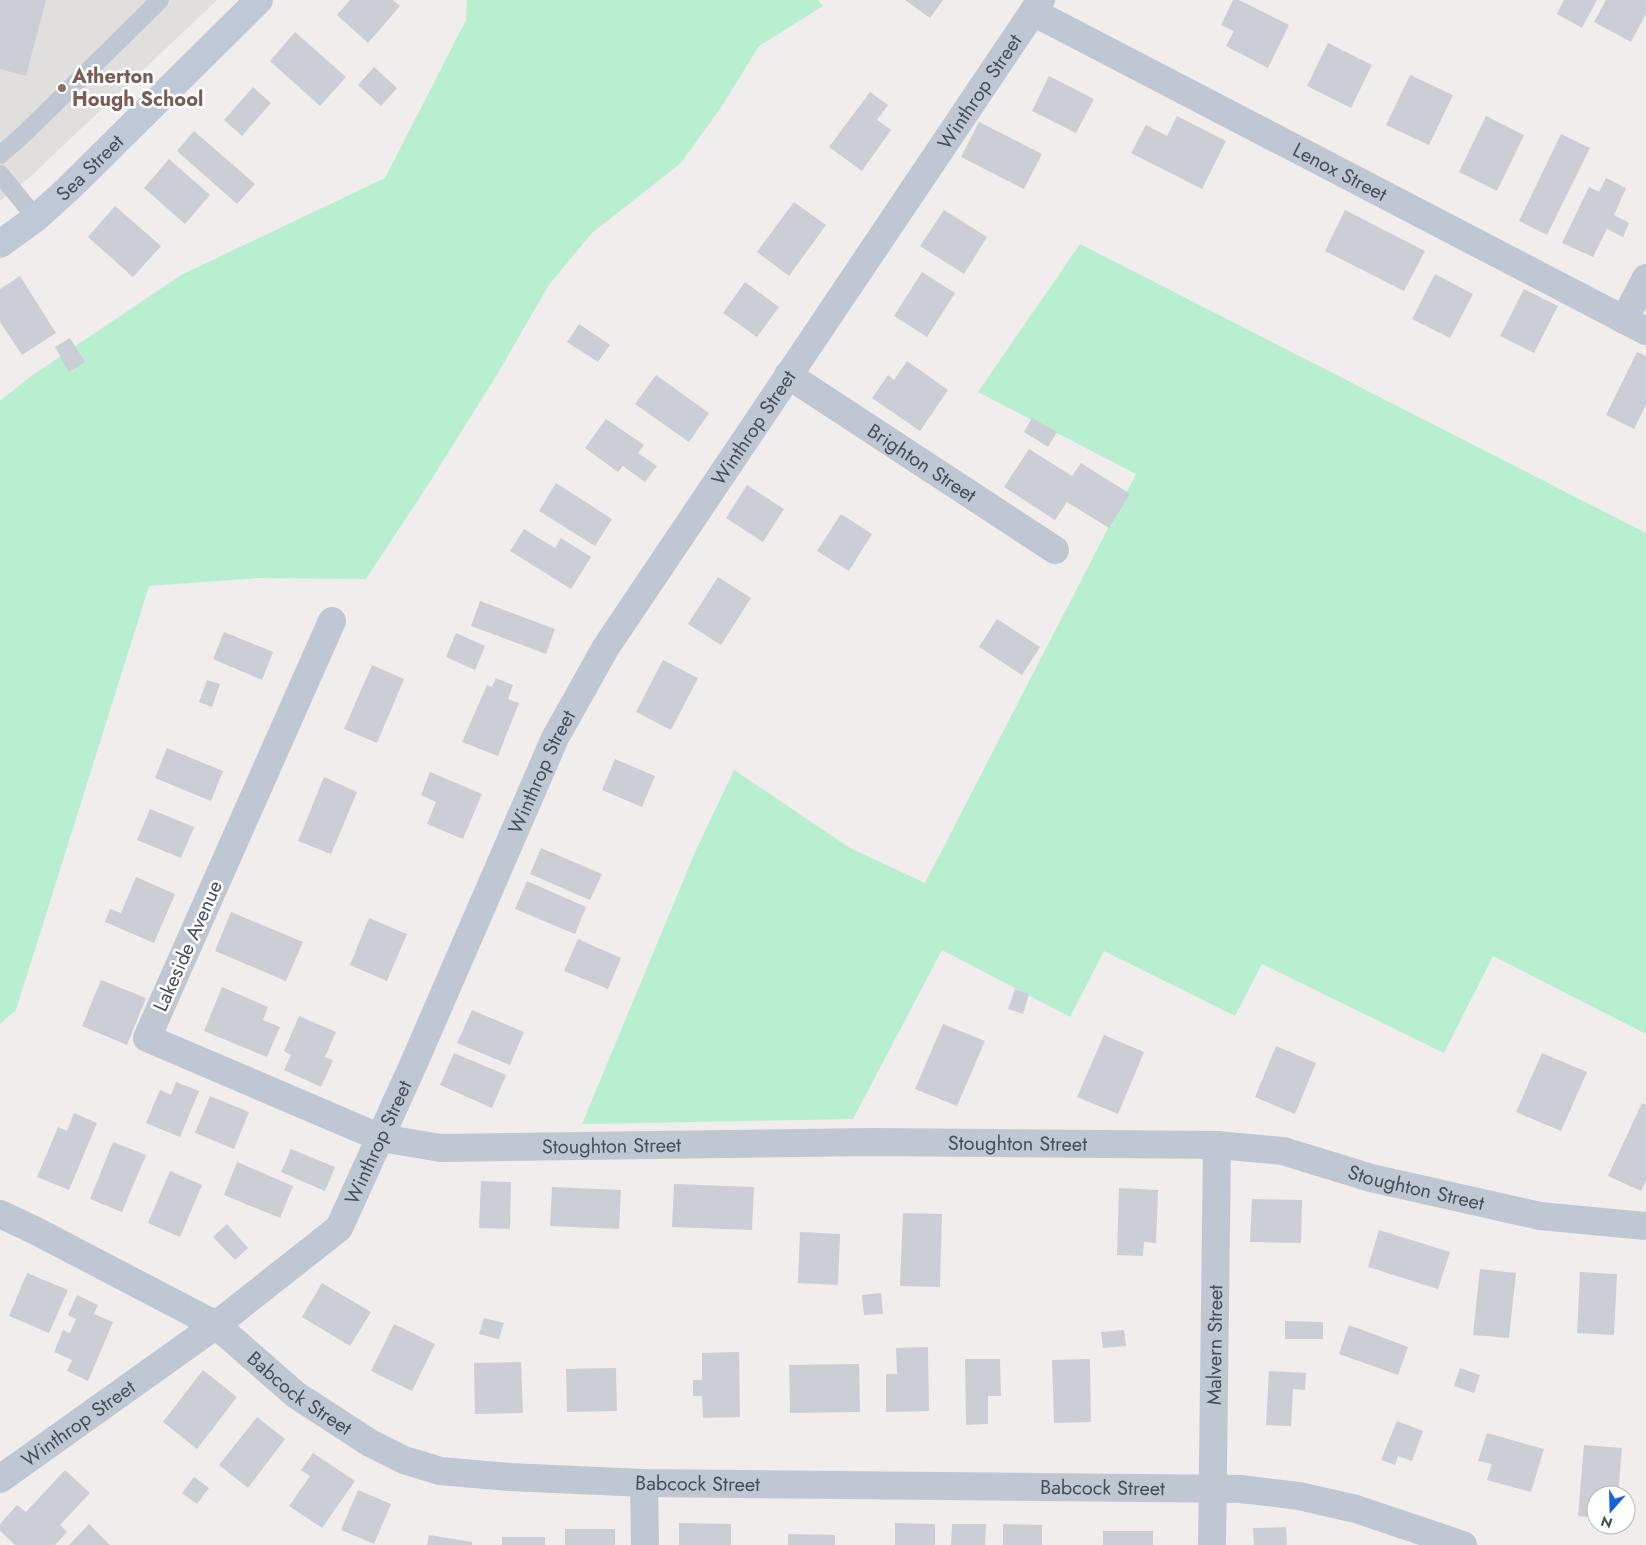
<svg xmlns="http://www.w3.org/2000/svg" width="1646" height="1545" viewBox="0 0 1646 1545" font-family="Jost,sans-serif">
  <rect width="100%" height="100%" fill="#f0edec"/>
  <path fill="#e1dede" d="M0 0H217L31 176 0 201Z"/>
  <g fill="#b9efd1">
    <path d="M467 0H818L823 6 759 46 722 106 681 163 592 233 549 285 495 378 433 477 366 579 259 578 149 586 16 1010 0 1024V401L31 376 181 275 385 178 466 20Z"/>
    <path d="M1080 244 1646 533V1034L1493 956 1444 1053 1262 964 1235 1016 1104 951 1070 1017 942 950 853 1119 582 1124 696 850 734 770 850 848 925 883 1136 474 978 392Z"/>
  </g>
  <g fill="#ccced5">
    <path d="M0 0H46L26 76 0 69Z"/>
    <path d="M350 0H393L400 6 368 43 337 15Z"/>
    <path d="M905 0H943L930 18Z"/>
    <path d="M1233 0H1239L1289 25 1268 68 1226 46 1234 31 1221 25Z"/>
    <path d="M1564 0H1597L1582 28 1557 14Z"/>
    <path d="M1606 0H1646V14L1631 42 1594 22Z"/>
    <path d="M295 32 346 77 320 106 270 61Z"/>
    <path d="M1328 43 1372 65 1351 108 1307 86Z"/>
    <path d="M374 67 397 88 381 106 358 85Z"/>
    <path d="M1410 75 1453 95 1429 145 1386 125Z"/>
    <path d="M1049 76 1094 99 1076 133 1032 111Z"/>
    <path d="M253 87 271 103 242 136 224 120Z"/>
    <path d="M870 92 888 105 877 120 891 130 862 171 829 147Z"/>
    <path d="M1177 116 1226 141 1202 189 1131 153 1146 125 1167 136Z"/>
    <path d="M1486 116 1524 135 1497 191 1459 172Z"/>
    <path d="M979 122 1042 154 1024 189 961 157Z"/>
    <path d="M194 131 255 184 237 204 177 151Z"/>
    <path d="M1561 134 1590 148 1547 235 1519 221Z"/>
    <path d="M169 159 210 195 185 224 144 188Z"/>
    <path d="M1606 178 1626 188 1614 215 1629 223 1623 237 1607 229 1593 257 1562 243 1589 187 1599 192Z"/>
    <path d="M794 202 826 225 789 276 757 252Z"/>
    <path d="M115 206 161 246 133 277 88 237Z"/>
    <path d="M944 210 987 237 964 274 920 246Z"/>
    <path d="M1345 210 1425 251 1404 291 1325 251Z"/>
    <path d="M922 272 955 293 927 337 894 316Z"/>
    <path d="M1435 274 1473 294 1450 338 1412 319Z"/>
    <path d="M20 276 56 333 22 355 0 322V289Z"/>
    <path d="M745 282 779 307 757 337 723 313Z"/>
    <path d="M1524 289 1558 306 1534 353 1500 336Z"/>
    <path d="M579 324 610 345 598 362 567 342Z"/>
    <path d="M70 338 85 362 69 372 55 347Z"/>
    <path d="M1637 352 1646 356V405L1634 429 1606 415Z"/>
    <path d="M907 361 948 390 920 431 872 398 888 375 894 380Z"/>
    <path d="M656 375 709 413 689 442 635 404Z"/>
    <path d="M1032 418 1057 432 1048 447 1024 432Z"/>
    <path d="M606 419 644 445 638 453 657 466 645 482 623 466 618 472 585 448Z"/>
    <path d="M1029 449 1072 476 1081 463 1130 494 1109 528 1067 502 1055 520 1004 487Z"/>
    <path d="M556 483 612 519 595 546 539 511Z"/>
    <path d="M747 485 784 509 763 542 726 518Z"/>
    <path d="M841 514 872 534 849 571 817 551Z"/>
    <path d="M524 529 555 548 561 538 591 557 571 589 510 551Z"/>
    <path d="M718 577 751 598 721 645 688 624Z"/>
    <path d="M480 601 555 629 546 654 471 626Z"/>
    <path d="M997 619 1040 647 1022 675 979 647Z"/>
    <path d="M224 632 273 652 262 680 213 659Z"/>
    <path d="M456 633 485 646 475 670 446 657Z"/>
    <path d="M663 660 698 678 671 730 636 712Z"/>
    <path d="M372 665 404 679 377 743 344 729Z"/>
    <path d="M496 678 513 685 508 699 519 703 498 756 462 742 487 685 492 687Z"/>
    <path d="M207 680 220 684 212 707 199 702Z"/>
    <path d="M167 748 223 771 211 801 155 778Z"/>
    <path d="M615 759 655 776 642 807 602 790Z"/>
    <path d="M430 772 482 794 463 839 427 824 436 802 421 795Z"/>
    <path d="M324 777 357 792 331 854 298 841Z"/>
    <path d="M150 809 194 827 181 858 137 840Z"/>
    <path d="M541 848 602 874 590 900 530 874Z"/>
    <path d="M136 877 175 894 154 943 105 922 110 909 121 913Z"/>
    <path d="M527 881 586 907 575 934 515 909Z"/>
    <path d="M231 912 303 942 286 981 215 951Z"/>
    <path d="M369 918 407 934 387 981 350 965Z"/>
    <path d="M578 939 621 958 608 989 564 971Z"/>
    <path d="M101 980 146 998 127 1045 82 1026Z"/>
    <path d="M222 987 268 1007 263 1020 280 1027 267 1057 204 1031Z"/>
    <path d="M1015 989 1029 994 1023 1014 1008 1009Z"/>
    <path d="M472 1010 524 1032 510 1065 457 1043Z"/>
    <path d="M299 1016 336 1032 325 1057 333 1060 321 1087 284 1070 291 1055 284 1051Z"/>
    <path d="M943 1024 985 1041 957 1106 915 1089Z"/>
    <path d="M1104 1035 1144 1052 1118 1114 1077 1097Z"/>
    <path d="M1276 1046 1316 1063 1295 1114 1255 1097Z"/>
    <path d="M454 1053 506 1075 492 1108 440 1085Z"/>
    <path d="M1542 1053 1587 1072 1561 1131 1516 1112Z"/>
    <path d="M176 1082 199 1091 180 1137 146 1123 160 1090 171 1095Z"/>
    <path d="M210 1096 249 1112 234 1149 195 1133Z"/>
    <path d="M1642 1103 1646 1105V1181L1641 1191 1608 1176Z"/>
    <path d="M74 1113 97 1123 69 1190 37 1177 58 1127 67 1131Z"/>
    <path d="M113 1142 146 1155 122 1212 90 1199Z"/>
    <path d="M291 1149 335 1167 325 1191 281 1172Z"/>
    <path d="M237 1162 293 1186 280 1218 224 1195Z"/>
    <path d="M170 1171 202 1185 180 1237 148 1223Z"/>
    <path d="M481 1181 511 1182 510 1229 479 1228Z"/>
    <path d="M674 1184 754 1187 752 1230 672 1227Z"/>
    <path d="M552 1187 621 1190 619 1229 550 1226Z"/>
    <path d="M1119 1188 1158 1190 1156 1243 1144 1242 1143 1256 1117 1255Z"/>
    <path d="M1252 1199 1302 1200 1301 1243 1250 1242Z"/>
    <path d="M903 1213 942 1214 940 1287 900 1286Z"/>
    <path d="M227 1224 248 1248 235 1260 213 1237Z"/>
    <path d="M1379 1230 1450 1252 1438 1289 1368 1267Z"/>
    <path d="M800 1232 840 1234 838 1285 798 1283Z"/>
    <path d="M1480 1269 1516 1273 1509 1338 1473 1335Z"/>
    <path d="M1580 1272 1617 1274 1614 1335 1577 1333Z"/>
    <path d="M27 1273 68 1290 49 1333 9 1316Z"/>
    <path d="M322 1283 371 1312 350 1346 302 1317Z"/>
    <path d="M881 1293 883 1314 864 1315 862 1295Z"/>
    <path d="M77 1295 98 1305 94 1314 113 1322 88 1381 67 1371 72 1360 54 1352 63 1330 70 1333 76 1319 68 1315Z"/>
    <path d="M484 1318 504 1323 499 1339 479 1334Z"/>
    <path d="M1285 1321 1323 1322V1339H1285Z"/>
    <path d="M394 1324 435 1344 412 1391 371 1371Z"/>
    <path d="M1349 1325 1408 1347 1398 1375 1339 1354Z"/>
    <path d="M1124 1330 1126 1346 1103 1348 1101 1332Z"/>
    <path d="M928 1347 929 1411 886 1412V1374H897L896 1348Z"/>
    <path d="M739 1352 740 1417 703 1418 702 1396H693V1380H702V1353Z"/>
    <path d="M965 1359H1000L1001 1396H988V1424L966 1425Z"/>
    <path d="M1090 1359 1091 1422 1054 1423 1052 1360Z"/>
    <path d="M521 1362 523 1413 475 1414 474 1363Z"/>
    <path d="M859 1364 860 1412 790 1413 789 1365Z"/>
    <path d="M616 1368 617 1411 567 1412 566 1369Z"/>
    <path d="M1460 1368 1480 1375 1474 1393 1454 1386Z"/>
    <path d="M203 1370 237 1397 197 1449 163 1422Z"/>
    <path d="M1269 1371 1306 1373 1305 1390 1293 1389 1291 1426 1266 1425Z"/>
    <path d="M257 1417 285 1439 248 1488 219 1465Z"/>
    <path d="M1397 1421 1423 1431 1412 1461 1398 1456 1395 1465 1381 1460Z"/>
    <path d="M1487 1433 1544 1449 1531 1492 1487 1480 1492 1464 1478 1461Z"/>
    <path d="M1584 1445 1622 1448 1618 1495H1596V1518L1578 1516Z"/>
    <path d="M313 1453 355 1481 322 1528 289 1506 310 1476 301 1470Z"/>
    <path d="M65 1470 90 1493 60 1525 67 1532 55 1545H15L0 1531V1524L17 1505 26 1512Z"/>
    <path d="M194 1477 209 1488 197 1504 182 1493Z"/>
    <path d="M358 1490 391 1504 374 1544 341 1530Z"/>
    <path d="M679 1523 731 1524V1545H679Z"/>
    <path d="M895 1523 935 1524V1545H895Z"/>
    <path d="M89 1524 110 1545H69Z"/>
    <path d="M952 1524H986L985 1545H951Z"/>
    <path d="M1003 1524 1042 1525V1545H1003Z"/>
    <path d="M1286 1527 1287 1545H1254L1253 1528Z"/>
    <rect x="565" y="1529" width="50" height="16"/>
    <rect x="1103" y="1531" width="50" height="14"/>
    <path d="M788 1534 835 1535V1545H788Z"/>
    <path d="M429 1535 472 1542V1545H427Z"/>
    <rect x="502" y="1537" width="43" height="8"/>
  </g>
  <g fill="none" stroke-linecap="round" stroke-linejoin="round">
    <g stroke="#bfc8d2" stroke-width="18">
      <path d="M0 155 25 133 160 0"/>
      <path d="M0 174 36 218"/>
    </g>
    <g stroke="#bfc8d2" stroke-width="28">
      <path id="s1" d="M1033 12 1646 331"/>
      <path d="M1624 320 1646 278"/>
      <path id="s2" d="M788 375 1055 550"/>
      <path id="s3" d="M332 621 147 1038 381 1138 441 1148 872 1142 1217 1145 1283 1151 1371 1178 1540 1216 1646 1226"/>
      <path id="s4" d="M0 1214 36 1231 216 1325 296 1395 370 1443 404 1460 440 1471 509 1477 644 1483 1241 1489 1299 1496 1356 1509 1463 1545"/>
      <path id="s5" d="M0 1479 216 1325 339 1228 414 1063 555 738 606 647 1041 0"/>
      <path d="M644 1483 645 1545"/>
      <path id="s6" d="M1212 1545 1217 1145"/>
    </g>
    <path stroke="#bfc8d6" stroke-width="28" id="s7" d="M0 244 36 218 68 189 259 0"/>
  </g>
  <circle fill="#8d6e63" stroke="#fff" stroke-width="2" cx="62" cy="88" r="5"/>
  <g text-anchor="middle" dominant-baseline="central" stroke-width="5" stroke-linejoin="round" paint-order="stroke">
    <g font-size="20" font-weight="bold" fill="#785e54" stroke="#fff" text-anchor="start">
      <text x="72" y="76">Atherton<tspan x="72" dy="23">Hough School</tspan></text>
    </g>
    <g font-size="20" fill="#454f5a" stroke="#fff">
      <text stroke="none"><textPath href="#s5" startOffset="1731">Winthrop Street</textPath></text>
      <text stroke="none"><textPath href="#s7" startOffset="118">Sea Street</textPath></text>
      <text stroke="none"><textPath href="#s1" startOffset="346">Lenox Street</textPath></text>
      <text stroke="none"><textPath href="#s5" startOffset="1326">Winthrop Street</textPath></text>
      <text stroke="none"><textPath href="#s2" startOffset="160">Brighton Street</textPath></text>
      <text stroke="none"><textPath href="#s5" startOffset="921">Winthrop Street</textPath></text>
      <text transform="translate(188 946) rotate(-66)">Lakeside Avenue</text>
      <text stroke="none"><textPath href="#s5" startOffset="516">Winthrop Street</textPath></text>
      <text stroke="none"><textPath href="#s3" startOffset="1348">Stoughton Street</textPath></text>
      <text stroke="none"><textPath href="#s3" startOffset="942">Stoughton Street</textPath></text>
      <text stroke="none"><textPath href="#s3" startOffset="1752">Stoughton Street</textPath></text>
      <text stroke="none"><textPath href="#s6" startOffset="200">Malvern Street</textPath></text>
      <text stroke="none"><textPath href="#s4" startOffset="351">Babcock Street</textPath></text>
      <text stroke="none"><textPath href="#s5" startOffset="96">Winthrop Street</textPath></text>
      <text stroke="none"><textPath href="#s4" startOffset="771">Babcock Street</textPath></text>
      <text stroke="none"><textPath href="#s4" startOffset="1176">Babcock Street</textPath></text>
    </g>
  </g>
  <g transform="translate(1611 1510) rotate(200)"><circle r="24" fill="#ffffff" stroke="#b5b9bd"/>
  <path d="M0-4L9 19L0 12L-9 19Z" fill="#1661e0"/>
  <text y="-8" font-size="14" font-weight="bold" text-anchor="middle" fill="#454f5a">N</text>
  </g>
</svg>
